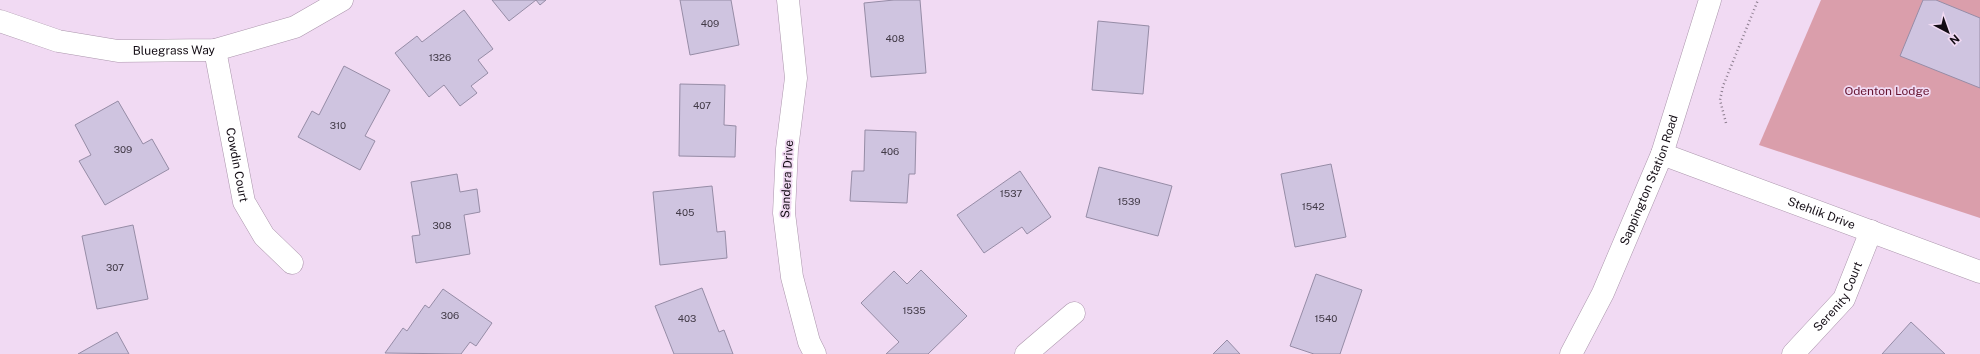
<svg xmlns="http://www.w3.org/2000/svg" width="1980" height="354" viewBox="0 0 1980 354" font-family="'Public Sans',sans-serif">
  <rect width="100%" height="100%" fill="#f1daf3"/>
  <path fill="#da9eab" d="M1821 0H1980V218L1759 145Z"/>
  <g fill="#cfc4e0" stroke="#968ca6">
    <path d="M492 0H536L509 21Z"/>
    <path d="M536 0H546L540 5Z"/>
    <path d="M680 0H731L739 45 690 55Z"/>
    <path d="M894 0H920L926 73 871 77 864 3Z"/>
    <path d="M1923 0H1936L1980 18V88L1900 56Z"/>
    <path d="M464 10 493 49 478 60 488 73 471 86 477 93 460 106 444 85 429 97 395 53 417 36 422 42Z"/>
    <path d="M1098 21 1149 26 1143 94 1092 90Z"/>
    <path d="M344 66 390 90 365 136 375 141 360 170 298 137 312 111 319 115Z"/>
    <path d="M680 84 725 85 724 125 736 126 735 157 679 156Z"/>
    <path d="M118 101 143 144 152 139 169 169 105 205 79 161 91 155 75 125Z"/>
    <path d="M865 130 916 132 915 174H909L907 203 850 201 852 171H864Z"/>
    <path d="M1331 164 1346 237 1295 247 1281 174Z"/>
    <path d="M1099 167 1172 186 1158 236 1086 217Z"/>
    <path d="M1020 171 1051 217 1027 234 1022 227 984 253 957 215Z"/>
    <path d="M457 174 460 192 477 189 480 212 464 215 470 254 416 263 412 236 420 235 411 182Z"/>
    <path d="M712 186 717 232 725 231 727 258 660 265 653 192Z"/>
    <path d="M133 225 148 299 97 309 82 236Z"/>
    <path d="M921 270 967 316 928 354H886L899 342 861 303 894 271 907 284Z"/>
    <path d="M1316 274 1362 290 1340 354H1314L1290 346Z"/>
    <path d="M702 288 719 332 724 330 733 354H674L655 306Z"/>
    <path d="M443 289 492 323 476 346 470 342 461 354 385 353 403 328 407 331 425 305 429 308Z"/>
    <path d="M1911 322 1945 354H1882Z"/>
    <path d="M117 332 129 354H78Z"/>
    <path d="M1227 340 1240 354H1213Z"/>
  </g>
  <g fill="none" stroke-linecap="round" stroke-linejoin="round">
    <g stroke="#ab96ac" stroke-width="23">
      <g id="street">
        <path d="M788 0 796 78 787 149 784 213 792 277 809 342 815 354"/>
        <path id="s1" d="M0 21 58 41 118 51 215 50 295 27 342 0"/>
        <path id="s2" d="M215 50 244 202 264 236 292 263"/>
        <path id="s3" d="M1662 154 1980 272"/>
        <path d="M1026 354 1074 313"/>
        <path id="s4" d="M1793 354 1844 299 1871 231"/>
      </g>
    </g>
    <g stroke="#ab96ac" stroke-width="23">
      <g id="secondary">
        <path id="s5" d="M1571 354 1603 293 1662 154 1710 0"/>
      </g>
    </g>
    <path stroke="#8d7e8f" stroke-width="2.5" stroke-dasharray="1 3" stroke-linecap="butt" d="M1726 123 1720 100 1723 86 1758 0"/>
    <use href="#street" stroke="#fff" stroke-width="22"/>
    <use href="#secondary" stroke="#fff" stroke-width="22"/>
  </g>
  <g text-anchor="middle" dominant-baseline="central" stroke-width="3.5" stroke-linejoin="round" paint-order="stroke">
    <g font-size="10" fill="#423a47">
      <text x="710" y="23">409</text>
      <text x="895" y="38">408</text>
      <text x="440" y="57">1326</text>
      <text x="702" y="105">407</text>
      <text x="338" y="125">310</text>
      <text x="123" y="149">309</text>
      <text x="890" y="151">406</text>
      <text x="1011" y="193">1537</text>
      <text x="1129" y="201">1539</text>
      <text x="1313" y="206">1542</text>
      <text x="685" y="212">405</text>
      <text x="442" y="225">308</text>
      <text x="115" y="267">307</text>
      <text x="914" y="310">1535</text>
      <text x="450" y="315">306</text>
      <text x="687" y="318">403</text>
      <text x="1326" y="318">1540</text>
    </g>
    <g font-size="12" fill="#130c14" stroke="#f1daf3">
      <text stroke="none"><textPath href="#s1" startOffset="178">Bluegrass Way</textPath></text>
      <text stroke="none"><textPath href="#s2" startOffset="117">Cowdin Court</textPath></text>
      <text transform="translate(787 179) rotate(-87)">Sandera Drive</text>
      <text stroke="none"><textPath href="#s5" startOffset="191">Sappington Station Road</textPath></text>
      <text stroke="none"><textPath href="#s3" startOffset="170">Stehlik Drive</textPath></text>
      <text stroke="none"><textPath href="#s4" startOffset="74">Serenity Court</textPath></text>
    </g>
    <g font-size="12" fill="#671632" stroke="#f1daf3">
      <text x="1887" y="91">Odenton Lodge</text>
    </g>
  </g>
  <g transform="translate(1948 32) rotate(139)" stroke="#f1daf3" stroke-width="3" paint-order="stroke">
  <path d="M0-3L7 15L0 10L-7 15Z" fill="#130c14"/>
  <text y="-6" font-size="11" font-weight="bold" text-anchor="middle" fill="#130c14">N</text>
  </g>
</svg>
